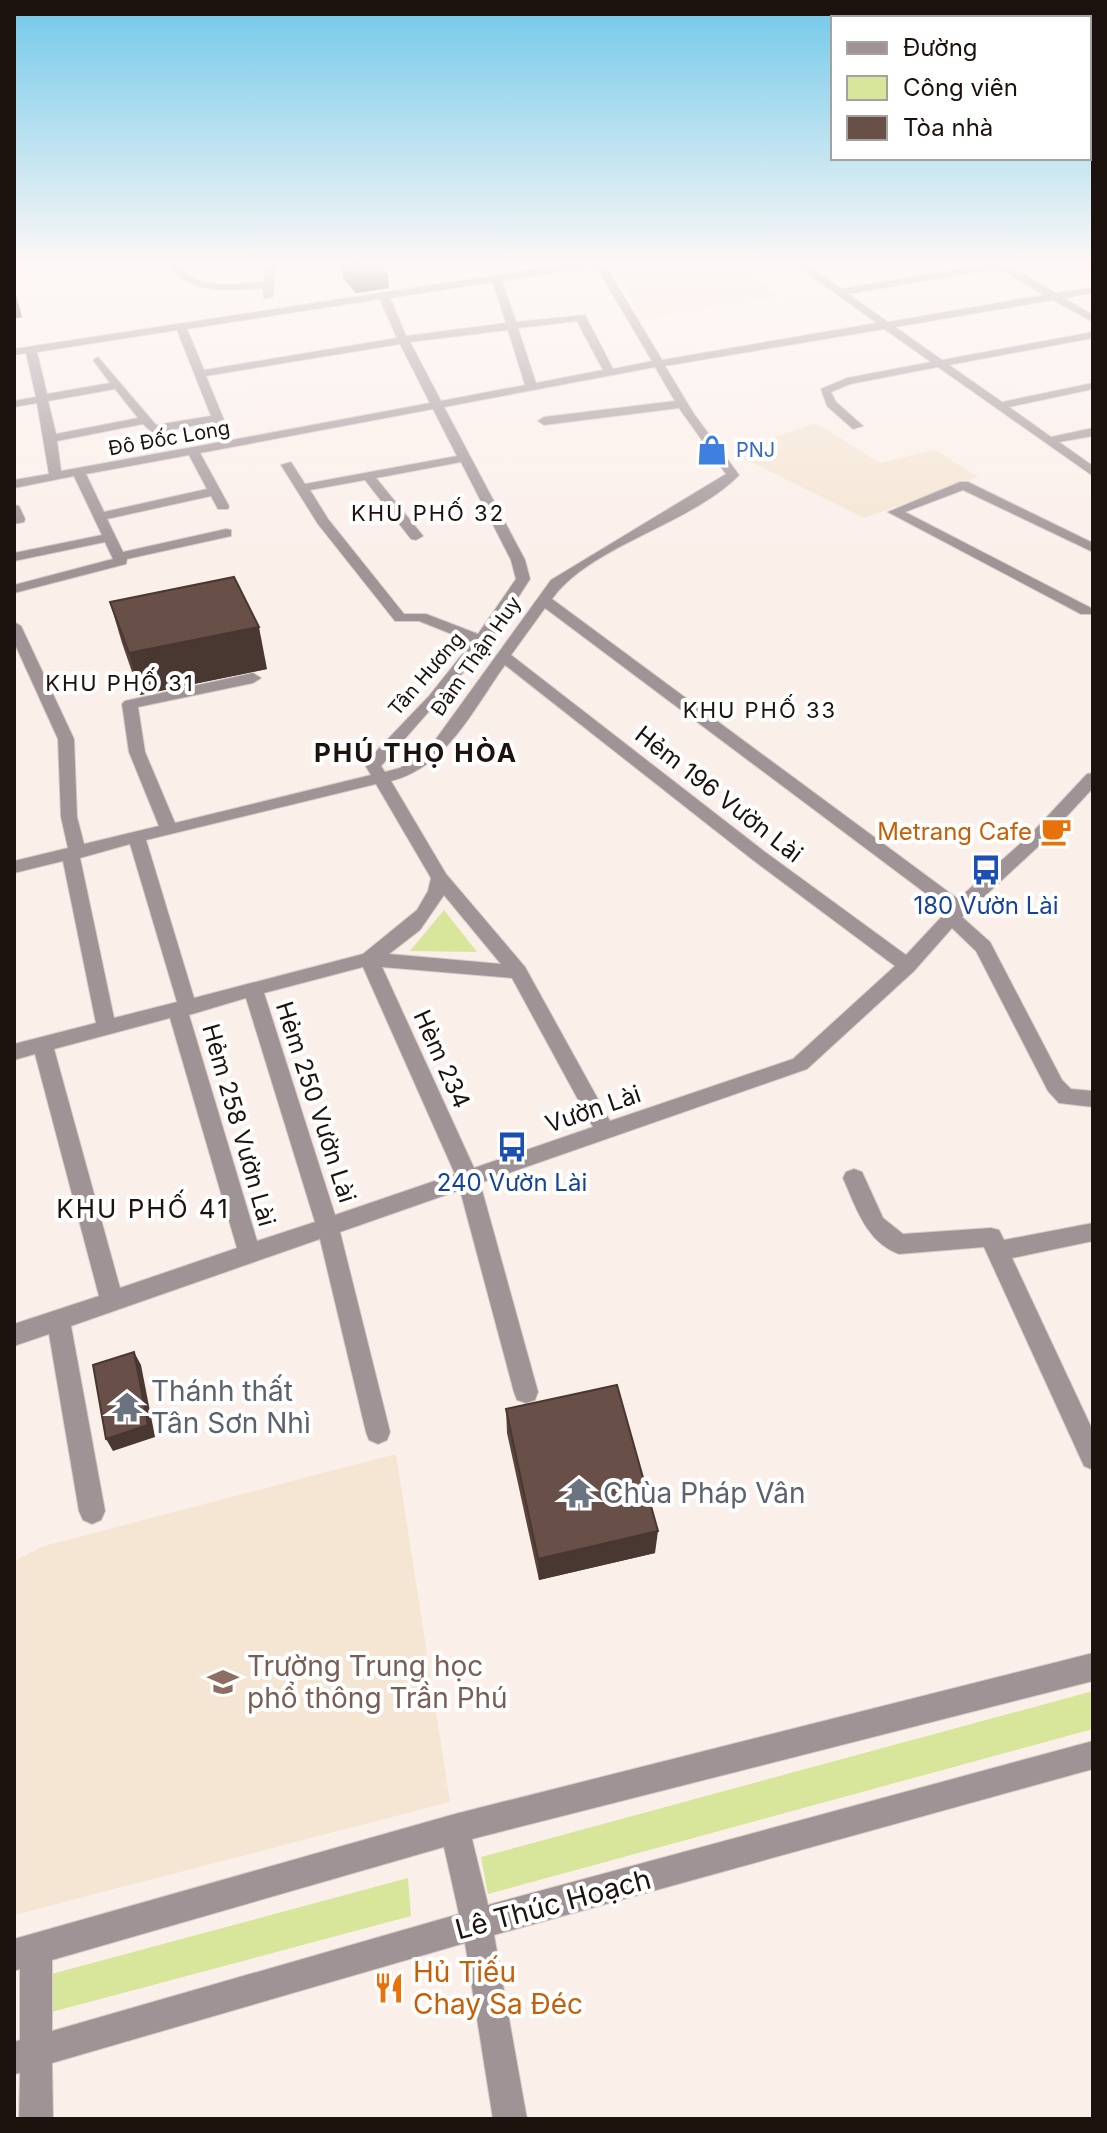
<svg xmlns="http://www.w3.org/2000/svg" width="1107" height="2133" viewBox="0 0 1107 2133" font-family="Inter,sans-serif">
  <rect width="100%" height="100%" fill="#fbefea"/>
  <g fill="#f5e5d3">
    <path d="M643 260H734L779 296 645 320 610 265Z"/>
    <path d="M816 423 880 463 935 450 978 477 864 518 741 457 749 454 740 449Z"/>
    <path d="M396 1454 450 1802 14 1915V1561L44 1546Z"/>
  </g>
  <g fill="#d7e69b">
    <path d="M444 910 477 952 410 951Z"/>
    <path d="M1093 1691V1729L488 1894 481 1857Z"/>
    <path d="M408 1878 411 1916 44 2014V1976Z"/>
  </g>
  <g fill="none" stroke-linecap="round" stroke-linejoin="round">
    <g stroke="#d7ccc7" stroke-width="2">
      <g id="minor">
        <path d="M165 260H175C193 292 233 284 264 282L265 260H275L273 297 264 299 263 288C227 290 186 296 165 260Z"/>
        <path d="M597 260H623L605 265 662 360 877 323 789 260 805 263 842 260 811 268 841 289 992 264 995 260H1035L1009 266 1056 293 1093 287V293L1064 298 1093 315V322L1053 300 895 327 942 360 1093 332V338L949 365 1002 402 1093 383V389L1009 407 1051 437 1093 428V436L1059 442 1093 466V476L938 367 850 384 831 392 836 402 863 426 853 429 827 406 821 389 847 378 931 362 884 329 665 366 694 414 739 475C692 524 589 546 552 599L958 899 1029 836 1087 774 1093 773V788L1041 844 962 917 990 942 1062 1080 1071 1089 1093 1091V1107L1059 1103 1048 1091 976 951 952 928 914 971 807 1069 480 1183 538 1392 535 1400 526 1403 517 1400 514 1392 460 1190 340 1232 390 1432 387 1440 378 1444 369 1440 366 1432 320 1239 71 1326 105 1511 101 1520 92 1524 83 1520 79 1511 49 1334 14 1346V1324L99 1296 35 1054 14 1060V1044L96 1023 63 861 14 873V861L68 848 61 817 58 739 14 642V622L21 626 74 739 77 817 84 844 159 826 129 752 122 704 125 701 253 673 261 678 253 683 138 707 145 752 175 823 371 775 365 765 367 761 429 696 472 642 419 621H395L318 524 281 465 291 462 305 484 457 456 433 409 200 453 229 506 228 509H218L211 496 107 519 123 552 226 529 231 530V536L127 559 126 564 14 593V585L113 559 105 542 14 561V553L102 535 74 476 14 488V480L49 474 37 403 14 407V401L36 397 26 353 14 355V349ZM596 266 652 361 613 369 585 315 516 322 502 281ZM998 268 1044 295 888 322 848 294ZM493 282 506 323 406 336 390 298ZM380 299 397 338 204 370 187 329ZM577 321 603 370 536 383 518 328ZM177 330 211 416 156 425 98 357 93 360 110 383 47 394 37 352ZM508 330 525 385 441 401 410 342ZM400 344 430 403 232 440 206 376ZM655 367 675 401 544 417 538 421 544 425 679 408 726 474 551 580 428 750 400 768 385 772 381 766 488 644 530 579 525 560 444 407ZM115 389 138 418 56 434 48 401ZM214 422 221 442 61 471 57 441 143 424 153 433ZM189 455 207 489 104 512 86 474ZM461 462 511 560 516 579 478 634 426 614H404L328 519 310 490 365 480 411 539 416 540 423 536 376 478ZM545 608 948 910 906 955 765 852 511 655ZM505 665 753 860 895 966 793 1059 610 1121 525 967 446 874 391 781C447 767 473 709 505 665ZM376 784 431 878 428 891 417 910 363 954 194 998 146 840ZM130 844 177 1002 114 1018 80 858ZM444 895 501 964 389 954 420 930ZM363 967 455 1174 335 1215 264 993ZM382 967 512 978 593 1127 474 1168ZM246 998 315 1222 257 1241 189 1015ZM170 1018 237 1248 120 1288 54 1049Z"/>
        <path d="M1072 260H1084L1093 265V272Z"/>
        <path d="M960 482H968L1093 543V552L963 490 905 512 1091 608V614H1081L888 512Z"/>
        <path d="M14 505 19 506 25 519 24 522 14 524Z"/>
        <path d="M854 1169 862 1172 883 1218 903 1234 991 1228 999 1230 1004 1240 1093 1223V1241L1012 1258 1093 1431V1470L1084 1466 984 1247 899 1254C866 1242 856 1207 843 1178L846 1172Z"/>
        <path d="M1093 1653V1681L472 1839 488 1905 1093 1741V1769L494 1935 527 2119H493L465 1943 52 2063 53 2119H19L20 2073 14 2074V2042L20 2040V1969L14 1971V1939L455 1814ZM444 1847 459 1914 52 2031V1960Z"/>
      </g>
    </g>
    <use href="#minor" fill="#a09396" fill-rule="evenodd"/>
  </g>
  <g fill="#59443d">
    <path d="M341 265 389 288 356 293 343 278Z"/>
    <path d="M110 602 267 669 140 695 122 643Z"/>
    <path d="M506 1409 655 1553 539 1580 507 1433Z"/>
  </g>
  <g fill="#493732">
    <path d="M388 276 389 288 356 293 355 281Z"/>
    <path d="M14 288 22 317 14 319Z"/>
    <path d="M259 627 267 669 140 695 129 653Z"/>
    <path d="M134 1352 141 1365 155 1437 113 1451 106 1439Z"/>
    <path d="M658 1531 655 1553 539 1580 538 1559Z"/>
  </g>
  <g fill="#684f47" stroke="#493732" stroke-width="2">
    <path d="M374 260 388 276 355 281 341 265Z"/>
    <path d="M234 577 259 627 129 653 110 602Z"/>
    <path d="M134 1352 148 1425 106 1439 93 1365Z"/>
    <path d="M617 1385 658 1531 538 1559 506 1409Z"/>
  </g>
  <linearGradient id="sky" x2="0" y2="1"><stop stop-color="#71c8ea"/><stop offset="0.47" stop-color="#fdf8f6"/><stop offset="1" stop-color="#fdf8f6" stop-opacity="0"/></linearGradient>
  <rect width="1107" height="559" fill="url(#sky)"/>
  <defs>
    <g id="shop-bare" transform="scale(2.4)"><path d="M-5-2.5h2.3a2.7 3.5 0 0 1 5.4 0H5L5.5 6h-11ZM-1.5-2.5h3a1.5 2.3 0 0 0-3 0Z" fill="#3f7fe0" stroke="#fff" stroke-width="2.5" paint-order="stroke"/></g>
    <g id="cafe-bare" transform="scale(2.4)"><path d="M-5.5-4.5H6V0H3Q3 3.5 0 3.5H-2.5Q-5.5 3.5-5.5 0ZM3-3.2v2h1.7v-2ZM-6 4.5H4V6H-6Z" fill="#e8710a" stroke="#fff" stroke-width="2.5" paint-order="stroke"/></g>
    <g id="bus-bare" transform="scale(2.4)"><path d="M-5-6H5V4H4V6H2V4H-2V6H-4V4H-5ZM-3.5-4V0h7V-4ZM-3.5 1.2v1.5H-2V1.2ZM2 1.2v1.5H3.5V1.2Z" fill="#1a4fb4" stroke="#fff" stroke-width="2.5" paint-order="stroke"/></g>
    <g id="temple-bare" transform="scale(2.4)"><path d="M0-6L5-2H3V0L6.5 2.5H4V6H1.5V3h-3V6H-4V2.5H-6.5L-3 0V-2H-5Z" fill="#6b7280" stroke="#fff" stroke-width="2.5" paint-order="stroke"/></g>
    <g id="school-bare" transform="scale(2.4)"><path d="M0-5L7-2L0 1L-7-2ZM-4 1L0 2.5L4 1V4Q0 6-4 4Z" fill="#8d6e63" stroke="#fff" stroke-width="2.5" paint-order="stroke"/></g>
    <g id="restaurant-bare" transform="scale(2.4)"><path d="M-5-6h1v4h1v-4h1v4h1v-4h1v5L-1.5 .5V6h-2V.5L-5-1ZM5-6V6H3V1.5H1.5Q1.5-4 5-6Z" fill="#e8710a" stroke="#fff" stroke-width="2.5" paint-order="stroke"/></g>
  </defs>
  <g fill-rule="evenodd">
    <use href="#shop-bare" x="712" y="450"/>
    <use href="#cafe-bare" x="1056" y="831"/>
    <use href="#bus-bare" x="986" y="870"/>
    <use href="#bus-bare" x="512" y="1147"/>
    <use href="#temple-bare" x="127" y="1407"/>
    <use href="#temple-bare" x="579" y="1493"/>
    <use href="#school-bare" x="223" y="1682"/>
    <use href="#restaurant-bare" x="389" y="1988"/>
  </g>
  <g text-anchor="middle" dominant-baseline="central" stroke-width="8" stroke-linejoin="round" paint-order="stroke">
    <g font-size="20" fill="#1c130e" stroke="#fff">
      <text transform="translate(169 438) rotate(-10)">Đô Đốc Long</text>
      <text transform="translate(476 656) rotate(-55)">Đàm Thận Huy</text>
      <text transform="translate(426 674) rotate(-49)">Tân Hương</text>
    </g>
    <g font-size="20" fill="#366cbe" stroke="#fff" text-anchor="start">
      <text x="736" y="450">PNJ</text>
    </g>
    <g font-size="22" letter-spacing="2" fill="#1c130e" stroke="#fff">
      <text x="428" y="513">KHU PHỐ 32</text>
      <text x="120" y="683">KHU PHỐ 31</text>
      <text x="760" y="710">KHU PHỐ 33</text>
    </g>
    <g font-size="24" fill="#1c130e" stroke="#fff">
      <text transform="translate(719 794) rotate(38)">Hẻm 196 Vườn Lài</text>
      <text transform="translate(442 1059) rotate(66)">Hèm 234</text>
      <text transform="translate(316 1102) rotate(72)">Hẻm 250 Vườn Lài</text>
      <text transform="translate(593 1109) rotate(-19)">Vườn Lài</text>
      <text transform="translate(239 1125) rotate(74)">Hẻm 258 Vườn Lài</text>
    </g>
    <g font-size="24" fill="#c56008" stroke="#fff" text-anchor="end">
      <text x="1032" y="831">Metrang Cafe</text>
    </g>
    <g font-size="24" fill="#164399" stroke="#fff">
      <text x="986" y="905">180 Vườn Lài</text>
      <text x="512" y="1182">240 Vườn Lài</text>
    </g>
    <g font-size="26" font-weight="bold" letter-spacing="2" fill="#1c130e" stroke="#fff">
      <text x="416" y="752">PHÚ THỌ HÒA</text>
    </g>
    <g font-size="26" letter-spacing="2" fill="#1c130e" stroke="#fff">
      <text x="143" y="1208">KHU PHỐ 41</text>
    </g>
    <g font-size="28" fill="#5b616d" stroke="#fff" text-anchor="start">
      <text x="151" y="1391">Thánh thất<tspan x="151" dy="32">Tân Sơn Nhì</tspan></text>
      <text x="603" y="1493">Chùa Pháp Vân</text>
    </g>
    <g font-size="28" fill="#785e54" stroke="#fff" text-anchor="start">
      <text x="247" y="1666">Trường Trung học<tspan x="247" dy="32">phổ thông Trần Phú</tspan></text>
    </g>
    <g font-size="28" fill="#1c130e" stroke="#fff">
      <text transform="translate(553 1904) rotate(-15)">Lê Thúc Hoạch</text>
    </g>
    <g font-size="28" fill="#c56008" stroke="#fff" text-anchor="start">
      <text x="413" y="1972">Hủ Tiếu<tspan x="413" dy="32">Chay Sa Đéc</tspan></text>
    </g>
  </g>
  <rect width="1107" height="2133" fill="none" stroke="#1c130e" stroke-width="32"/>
  <rect x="831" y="16" width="260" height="144" fill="#ffffff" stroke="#a4a19f" stroke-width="2"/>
  <rect x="847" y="42" width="40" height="12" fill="#a09396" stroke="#a4a19f" stroke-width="2"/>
  <text x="903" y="56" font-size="24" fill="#1c130e">Đường</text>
  <rect x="847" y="76" width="40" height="24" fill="#d7e69b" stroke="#a4a19f" stroke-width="2"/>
  <text x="903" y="96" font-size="24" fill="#1c130e">Công viên</text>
  <rect x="847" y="116" width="40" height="24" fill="#684f47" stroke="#a4a19f" stroke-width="2"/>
  <text x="903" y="136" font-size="24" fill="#1c130e">Tòa nhà</text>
</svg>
